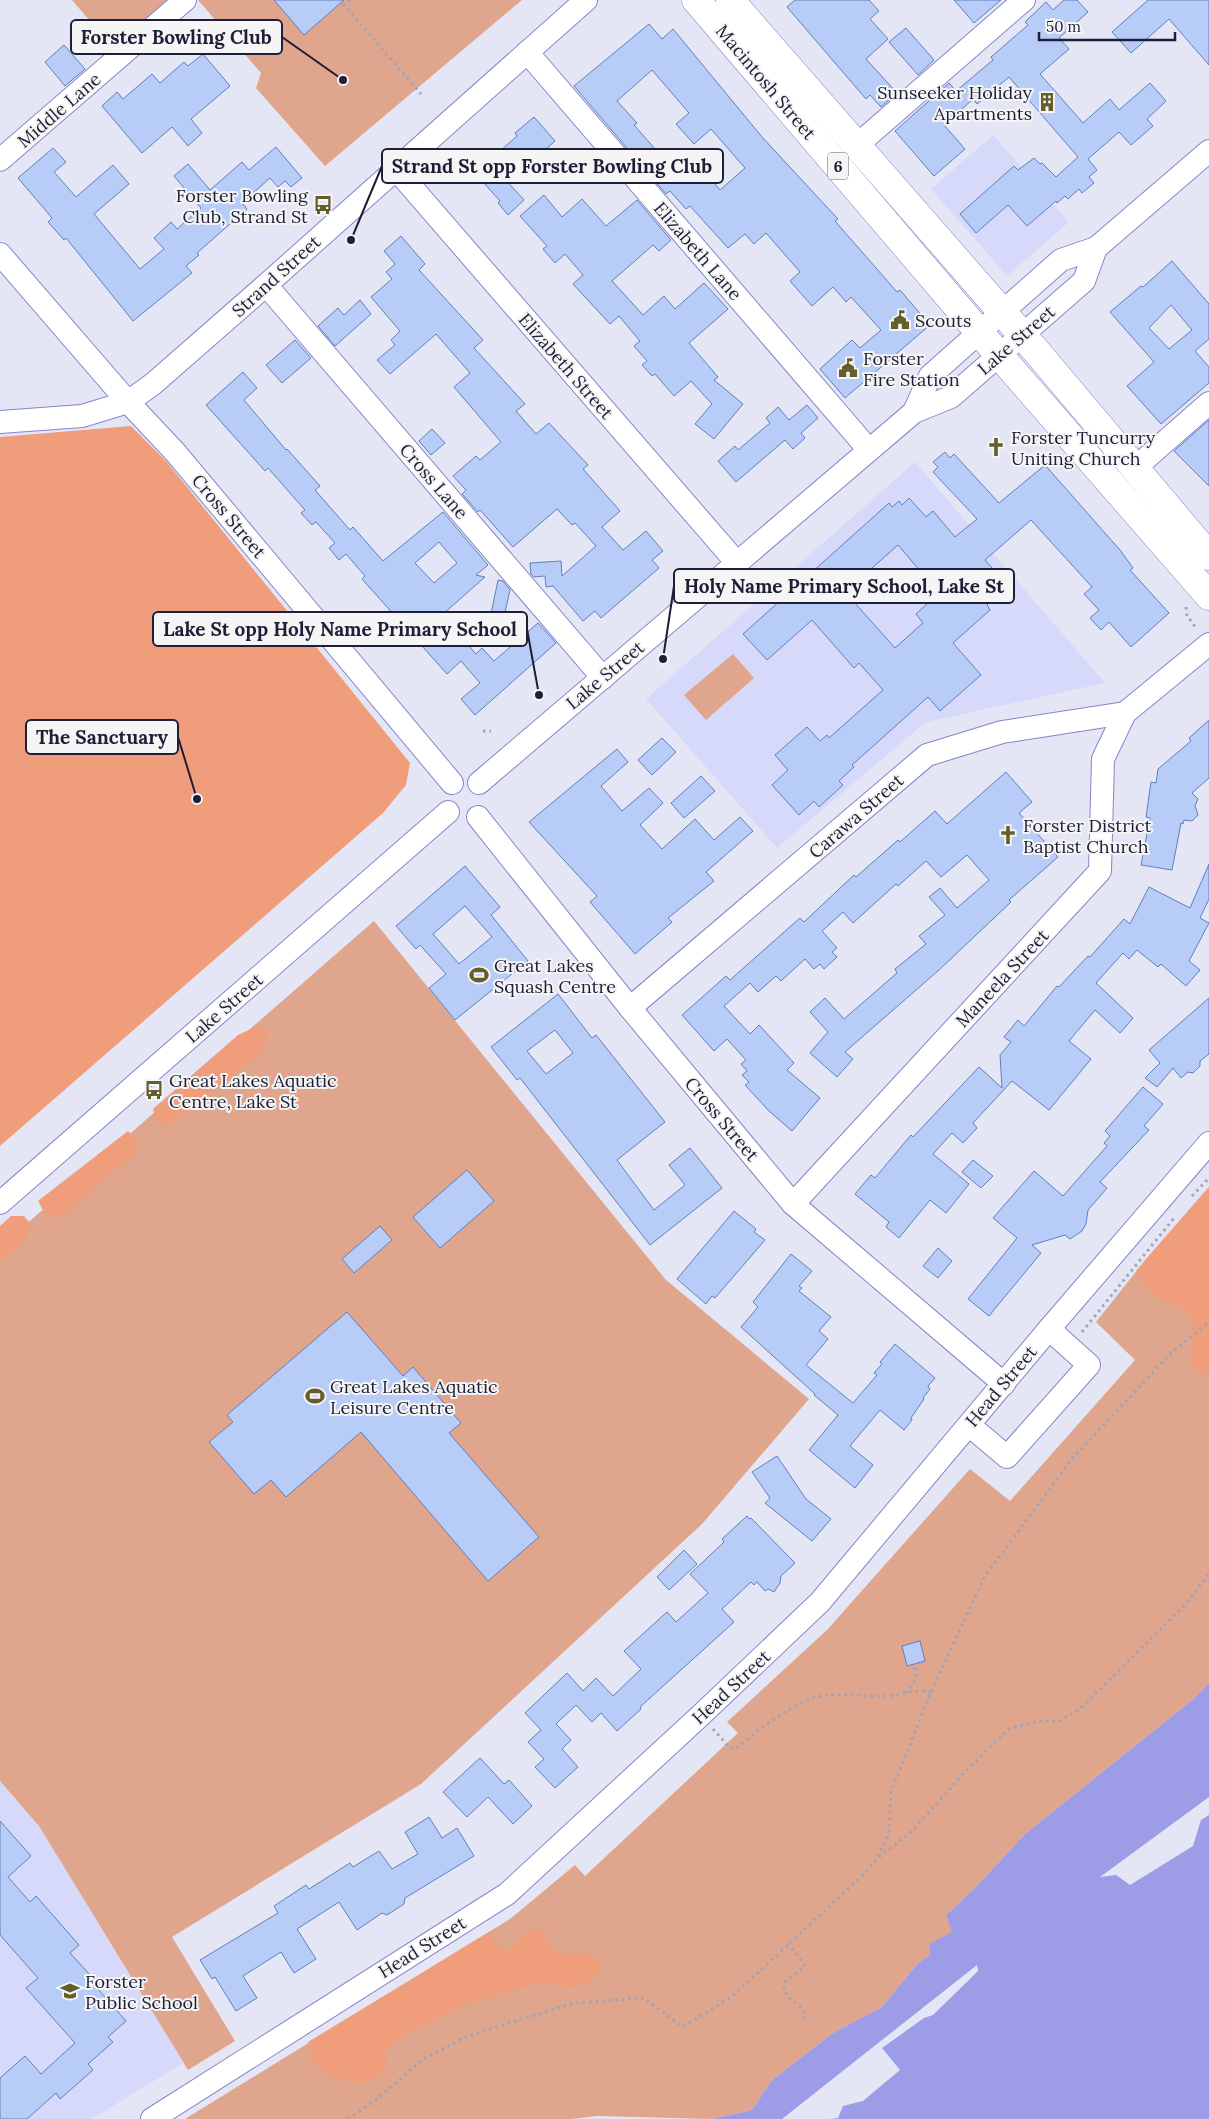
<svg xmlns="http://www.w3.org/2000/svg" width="1209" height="2119" viewBox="0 0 1209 2119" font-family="Lora,serif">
  <rect width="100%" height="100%" fill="#e5e6f5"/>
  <g fill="#d7d9fa">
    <path d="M993 135 1069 222 1007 276 931 189Z"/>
    <path d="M915 462 1105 683 926 722 777 848 646 699Z"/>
    <path d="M0 1781 39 1826 183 2063 92 2119H0Z"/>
  </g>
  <g fill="#dfa58d">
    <path d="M72 0H172L115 50Z"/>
    <path d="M198 0H522L325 166 256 88 261 73Z"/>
    <path d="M733 654 754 678 706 720 684 695Z"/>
    <path d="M374 921 666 1280 809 1399 702 1524 421 1784 172 1937 235 2041 188 2070 39 1826 0 1781V1247Z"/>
    <path d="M1209 1187V1683L1191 1701 1024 1835 974 1889 946 1915 953 1932 931 1943 930 1955 918 1963 882 2007 833 2033 772 2080 752 2110 712 2119 597 2116 572 2119H185L510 1919 575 1865 585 1876 738 1733 727 1722 827 1630 970 1469 1010 1501 1135 1360 1096 1322 1146 1259Z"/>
  </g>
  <g fill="#ef9d7b">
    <path d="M131 426 166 461 410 763 406 785 383 813 0 1146V437Z"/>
    <path d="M260 1025 269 1033 259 1056 166 1126 156 1121 153 1109 238 1035Z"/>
    <path d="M128 1131 138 1143 132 1158 106 1176 66 1214 56 1218 44 1212 38 1201Z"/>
    <path d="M1209 1187V1371L1201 1374 1192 1368 1193 1320 1179 1306 1157 1298 1144 1286 1136 1271Z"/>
    <path d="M11 1216H24L31 1224 27 1238 0 1262V1226Z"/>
    <path d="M537 1928 545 1932V1940L560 1955C576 1952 587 1950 599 1963L598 1972 589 1981 572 1988 542 1982 470 2003 407 2033 383 2053 388 2062 384 2072 362 2084 328 2076 314 2064 308 2042 489 1932 493 1942 507 1952 524 1933Z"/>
  </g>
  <path fill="#9c9ce7" d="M1209 1683V1797L1100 1877 1116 1875 1130 1885 1193 1846 1201 1820 1209 1815V2119H830L838 2118 843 2106 863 2101 900 2070 882 2048 924 2018 933 2015 978 1971 977 1965 782 2119H712L752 2110 772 2080 833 2033 882 2007 918 1963 930 1955V1943L952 1932 946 1915 974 1889 1024 1835 1191 1701Z"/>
  <g fill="#b7cdf8" stroke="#607fbe" fill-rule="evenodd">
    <path d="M274 0H344L304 35Z"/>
    <path d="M795 0H869L879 11 870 19 888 39 866 59 897 93 881 107 870 95 866 99 787 7Z"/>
    <path d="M954 0H1001L974 23Z"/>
    <path d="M1064 0H1077L1088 12 1059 38 1069 49 1040 74 1083 123 1110 99 1119 110 1150 83 1166 101 1147 119 1153 126 1131 145 1119 132 1088 159 1097 170 1089 177 1094 183 1082 193 1079 189 1068 199 1065 196 1057 203 1056 201 1027 226 1008 205 976 233 960 214 1014 166 1018 170 1034 158 1040 164 1042 163 1056 177 1078 157 1009 77 977 104 973 99 944 125 965 149 934 176 895 131 949 83 956 91 993 60 991 57 1028 25 1025 22 1046 2 1053 10Z"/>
    <path d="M1148 0H1209V65L1169 19 1131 53 1112 32Z"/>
    <path d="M649 24 662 39 673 29 762 137 838 219 835 221 897 292 900 290 930 325 845 398 820 369 852 340 860 348 881 330 851 297 846 302 833 287 812 306 790 281 800 272 766 233 754 244 745 234 728 248 690 206 686 209 670 191 666 194 574 86ZM652 70 689 113 676 124 694 144 711 129 745 168 720 190 706 173 701 177 690 164 678 175 634 125 637 123 617 101Z"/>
    <path d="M906 28 934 60 918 75 889 42Z"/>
    <path d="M64 45 85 69 65 86 45 62Z"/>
    <path d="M203 54 230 86 191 119 202 133 188 146 172 127 142 153 102 106 117 92 123 99 152 74 160 83 184 62 188 66Z"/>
    <path d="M534 117 555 141 536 158 532 153 504 178 524 200 508 215 498 203 500 201 475 173 517 136 515 133Z"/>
    <path d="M276 147 302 178 291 187 285 181 278 187 270 178 242 203 247 209 197 253 199 255 186 266 192 273 133 321 66 238 64 240 48 222 52 218 18 178 53 148 66 162 54 172 76 197 113 165 129 184 94 214 140 269 164 249 154 238 171 222 177 229 201 208 174 176 188 164 210 190 242 162 249 170Z"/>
    <path d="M544 195 562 217 582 199 606 226 637 200 671 240 659 251 653 245 612 281 643 315 664 296 675 309 704 283 728 309 689 343 718 377 714 380 743 404 714 439 695 424 712 404 691 381 674 396 655 374 652 376 642 365 647 361 634 346 640 341 619 316 610 324 573 284 583 275 565 254 555 263 543 249 547 246 520 216Z"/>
    <path d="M401 236 425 264 419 270 483 340 474 348 525 404 516 411 536 434 549 423 588 465 583 469 620 511 602 527 623 550 646 531 663 551 652 560 659 568 601 618 595 611 583 621 553 586 546 587 545 576 534 577 531 574 530 563 561 561 562 576 596 546 575 523 572 525 557 509 513 547 480 510 478 512 462 494 466 490 453 476 476 456 480 460 501 442 454 387 470 373 436 334 390 374 377 360 395 345 391 340 400 331 371 297 392 279 386 272 395 264 384 251Z"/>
    <path d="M1172 261 1209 304V339L1195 351 1209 367V383L1161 424 1127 386 1154 362 1110 312 1141 286 1143 287ZM1171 305 1192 330 1169 349 1149 328Z"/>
    <path d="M360 300 371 314 335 346 318 326 338 308 344 315Z"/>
    <path d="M295 340 311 358 282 383 266 365Z"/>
    <path d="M243 372 257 388 244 400 286 450 287 449 320 486 315 490 350 530 353 527 383 561 443 512 488 565 476 575 485 577 442 615 476 654 482 648 494 661 538 623 556 643 475 715 461 699 480 683 461 661 447 674 362 579 365 576 346 554 339 560 329 548 335 543 316 522 312 525 301 513 305 510 268 468 265 471 206 405ZM439 542 457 563 434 583 415 563Z"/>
    <path d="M807 405 818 418 801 433 805 438 793 449 785 440 736 482 718 461 735 446 738 450 770 423 766 418 778 407 789 420Z"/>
    <path d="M1209 420V486L1174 451Z"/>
    <path d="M432 429 445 443 431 455 419 441Z"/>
    <path d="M945 452 950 458 954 454 999 503 1045 465 1120 550 1133 568 1130 570 1169 613 1131 647 1109 622 1101 630 1090 618 1099 610 1084 594 1092 587 1031 520 985 560 1008 586 987 605 990 610 953 643 981 675 940 711 928 697 852 765 854 767 839 781 843 785 819 807 814 801 799 815 772 785 788 770 775 755 807 727 820 741 827 735 829 738 883 690 859 663 854 668 812 620 767 660 743 634 889 503 892 507 899 501 902 505 909 498 926 517 933 511 955 537 977 519 933 472 938 467 933 462ZM898 545 939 593 916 614 923 623 895 648 845 592Z"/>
    <path d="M498 580 503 581 510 590 504 617 491 614Z"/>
    <path d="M1209 720V778L1192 793 1198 799 1195 806 1198 815 1192 821 1184 820 1183 824 1181 823 1172 870 1141 865 1150 818 1146 817 1151 782 1156 783 1158 769 1191 741 1189 738Z"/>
    <path d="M662 738 676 752 652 775 638 760Z"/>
    <path d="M617 749 628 762 601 786 622 811 649 788 663 803 640 825 662 849 695 819 714 840 740 817 753 831 706 872 714 881 668 918 672 922 635 954 590 902 597 896 529 822Z"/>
    <path d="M1006 772 1032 802 1019 813 1058 857 1009 900 1011 902 939 970 845 1052 853 1059 837 1077 810 1053 828 1032 810 1012 825 998 844 1019 897 973 895 969 926 944 919 936 945 915 929 897 940 888 957 908 989 880 967 855 941 877 926 861 898 886 896 884 853 923 843 912 822 931 837 948 832 952 837 957 824 969 820 964 814 969 805 959 781 981 776 976 758 992 750 983 724 1006 750 1034 759 1025 794 1063 787 1070 820 1098 792 1131 769 1111 745 1085 749 1082 742 1075 747 1071 741 1064 746 1060 727 1039 714 1051 682 1015 726 976 730 980 800 918 804 922 854 875 856 877 898 840 900 842 935 811 947 824Z"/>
    <path d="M701 776 715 791 684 818 671 803Z"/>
    <path d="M1209 864V899L1200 918 1209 923 1189 961 1200 970 1186 986 1161 964 1158 967 1137 950 1129 959 1123 953 1096 983 1133 1018 1120 1033 1095 1010 1069 1041 1091 1059 1049 1110 1012 1081 973 1123 977 1128 963 1143 952 1133 933 1154 969 1184 946 1213 930 1200 899 1238 886 1227 889 1222 855 1194 871 1175 875 1178 911 1135 913 1137 979 1067 1002 1088 1000 1055 1011 1042 1004 1037 1018 1020 1024 1026 1057 986 1059 987 1088 956 1090 957 1124 919 1130 924 1149 887 1190 908Z"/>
    <path d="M465 866 500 907 491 915 528 961 455 1020 429 988 446 974 420 945 416 949 396 926ZM465 906 492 937 459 964 433 934Z"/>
    <path d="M558 994 592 1038 596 1035 665 1122 617 1160 654 1210 685 1185 669 1165 690 1148 722 1188 650 1245 520 1078 517 1080 491 1047ZM555 1030 573 1053 546 1074 527 1051Z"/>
    <path d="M1209 998V1054L1200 1061V1066L1193 1073 1188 1072 1181 1078 1173 1068 1157 1087 1145 1078 1160 1063 1149 1050Z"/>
    <path d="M1143 1087 1163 1104 1144 1126 1149 1130 1100 1182 1107 1188 1088 1210 1086 1224 1082 1231 1070 1239 1065 1235 1032 1245 1041 1253 989 1316 968 1299 1017 1238 993 1218 1034 1171 1063 1196 1107 1146 1104 1143 1110 1136 1105 1131Z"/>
    <path d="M973 1160 993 1176 981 1188 962 1172Z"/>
    <path d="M467 1170 494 1201 440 1248 413 1217Z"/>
    <path d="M734 1211 756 1229 754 1232 765 1240 715 1298 712 1296 706 1304 677 1279Z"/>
    <path d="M380 1226 392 1240 354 1273 342 1259Z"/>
    <path d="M938 1248 952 1261 938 1278 923 1266Z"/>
    <path d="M791 1254 812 1271 799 1286 802 1288 799 1291 831 1317 819 1331 828 1339 806 1365 853 1403 877 1375 874 1373 882 1364 880 1362 895 1344 935 1378 928 1386 930 1389 923 1398 924 1399 911 1418 912 1420 904 1430 880 1410 850 1446 873 1465 855 1488 809 1450 838 1415 814 1395 815 1394 741 1327 758 1307 753 1302Z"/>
    <path d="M347 1312 403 1376 413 1367 461 1423 449 1433 539 1537 488 1581 361 1432 286 1497 271 1480 254 1494 209 1442 233 1422 227 1415Z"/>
    <path d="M777 1456 806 1499 831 1519 812 1541 765 1503 770 1498 752 1472Z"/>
    <path d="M747 1516 749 1519 751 1518 795 1563 781 1576 780 1583 774 1592 768 1589 765 1591 757 1582 754 1585 751 1582 722 1609 734 1622 640 1707 641 1709 617 1731 601 1713 592 1722 576 1705 556 1724 571 1740 562 1749 578 1767 555 1788 535 1767 544 1759 528 1742 541 1730 525 1713 567 1673 583 1691 596 1678 613 1696 641 1669 624 1651 667 1612 676 1622 708 1593 690 1574 724 1542 722 1539Z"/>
    <path d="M684 1550 697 1564 669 1590 657 1577Z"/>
    <path d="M920 1641 925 1661 907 1666 902 1646Z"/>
    <path d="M480 1758 504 1784 509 1780 532 1806 513 1824 488 1797 467 1817 443 1792Z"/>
    <path d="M429 1817 442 1838 457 1828 474 1856 405 1898 404 1904 387 1915 382 1913 357 1930 339 1902 297 1929 316 1959 294 1973 281 1952 243 1976 257 1998 236 2011 215 1977 212 1979 200 1960 278 1913 274 1906 306 1885 309 1889 350 1863 353 1867 379 1851 392 1869 418 1854 405 1832Z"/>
    <path d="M0 1821 31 1856 8 1877 30 1902 36 1896 79 1945 70 1953 101 1987 98 1989 126 2021 108 2037 113 2042 88 2064 93 2070 60 2099 56 2093 27 2119H0V2078L25 2056 41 2074 75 2043 26 1988 38 1978 0 1935Z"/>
  </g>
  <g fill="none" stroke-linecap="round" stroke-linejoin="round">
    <g stroke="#8585ca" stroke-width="24">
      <g id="minor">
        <path d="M527 52 869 450"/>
        <path d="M856 146 1024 0"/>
        <path d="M0 160 185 0"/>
        <path d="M395 168 737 563"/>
        <path d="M0 254 128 402 175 452 452 783"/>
        <path d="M266 285 603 678"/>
        <path d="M914 412 930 376 1018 298 1061 260 1096 248 1209 151"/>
        <path d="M0 422 82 416 128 402 153 384 266 285 586 0"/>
        <path d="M1135 468 1209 403"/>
        <path d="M479 783 914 412 951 397 1084 281 1096 248"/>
        <path d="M478 817 630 1008 793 1204 1004 1384"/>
        <path d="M630 1008 927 755 1002 732 1125 713"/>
        <path d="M0 1203 448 812"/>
        <path d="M793 1204 1100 871 1103 759 1125 713 1209 644"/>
        <path d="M969 1425 1007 1457 1089 1365 1049 1329"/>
        <path d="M152 2119 507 1894 701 1715 820 1602 1049 1329 1209 1143"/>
      </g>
    </g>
    <g stroke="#8585ca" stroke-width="29">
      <g id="major">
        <path d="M696 0 979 332 1209 596"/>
        <path d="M730 0 1037 352 1209 556"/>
      </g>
    </g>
    <g stroke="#a2a3b6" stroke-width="3" stroke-dasharray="2.5 4" stroke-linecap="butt">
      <path d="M350 0 344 5 421 94"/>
      <path d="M1186 607 1187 616 1197 629"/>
      <path d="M483 731H491"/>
      <path d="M1192 1196 1209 1178"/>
      <path d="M1082 1332 1174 1218"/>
      <path d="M906 1693 916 1679 915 1663"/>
      <path d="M713 1729 730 1748 735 1749C758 1730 799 1696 830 1695 849 1694 868 1697 887 1696 904 1695 916 1688 931 1692"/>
      <path d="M879 1857 910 1833 967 1770 1010 1728 1039 1721H1059L1079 1710 1186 1604 1209 1574"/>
      <path d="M788 1943 805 1966 784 1983C784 2002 796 1998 805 2013L803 2019"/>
      <path d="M348 2119 376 2100 422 2060 465 2037 573 2003 644 1998 683 2027 734 1995 862 1876 877 1859 889 1834 891 1792 931 1692 985 1576 1072 1459 1171 1353 1209 1322"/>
    </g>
    <use href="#minor" stroke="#fff" stroke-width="22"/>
    <use href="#major" stroke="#fff" stroke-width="28"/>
  </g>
  <defs>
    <g id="building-bare" transform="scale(1.5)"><path d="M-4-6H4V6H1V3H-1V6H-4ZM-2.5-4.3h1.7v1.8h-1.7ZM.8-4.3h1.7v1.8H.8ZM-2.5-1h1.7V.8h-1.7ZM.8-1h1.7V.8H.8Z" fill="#635e2a" stroke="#f5f5f5" stroke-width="2.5" paint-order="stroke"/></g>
    <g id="bus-bare" transform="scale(1.5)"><path d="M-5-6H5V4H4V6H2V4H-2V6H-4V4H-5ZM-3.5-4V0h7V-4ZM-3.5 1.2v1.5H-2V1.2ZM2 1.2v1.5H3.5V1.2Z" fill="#635e2a" stroke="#f5f5f5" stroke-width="2.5" paint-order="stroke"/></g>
    <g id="civic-bare" transform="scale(1.5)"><path d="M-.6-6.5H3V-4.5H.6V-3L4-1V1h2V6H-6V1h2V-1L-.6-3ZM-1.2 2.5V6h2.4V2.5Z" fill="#635e2a" stroke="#f5f5f5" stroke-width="2.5" paint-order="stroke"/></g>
    <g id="church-bare" transform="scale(1.5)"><path d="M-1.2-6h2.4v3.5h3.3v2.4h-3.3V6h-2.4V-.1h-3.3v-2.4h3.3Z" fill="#635e2a" stroke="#f5f5f5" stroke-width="2.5" paint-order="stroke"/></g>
    <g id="stadium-bare" transform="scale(1.5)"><path d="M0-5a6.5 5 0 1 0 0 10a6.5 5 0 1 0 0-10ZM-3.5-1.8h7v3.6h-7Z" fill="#635e2a" stroke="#f5f5f5" stroke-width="2.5" paint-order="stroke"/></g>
    <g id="school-bare" transform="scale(1.5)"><path d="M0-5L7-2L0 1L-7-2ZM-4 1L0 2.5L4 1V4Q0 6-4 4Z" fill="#635e2a" stroke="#f5f5f5" stroke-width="2.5" paint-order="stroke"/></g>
  </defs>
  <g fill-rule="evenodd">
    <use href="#building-bare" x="1047" y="102"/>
    <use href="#bus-bare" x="323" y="205"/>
    <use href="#civic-bare" x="900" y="320"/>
    <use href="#civic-bare" x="848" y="368"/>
    <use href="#church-bare" x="996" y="447"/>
    <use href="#church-bare" x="1008" y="835"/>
    <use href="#stadium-bare" x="479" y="975"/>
    <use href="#bus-bare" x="154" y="1090"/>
    <use href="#stadium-bare" x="315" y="1396"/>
    <use href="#school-bare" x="70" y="1991"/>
  </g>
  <g text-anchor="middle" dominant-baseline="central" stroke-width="4" stroke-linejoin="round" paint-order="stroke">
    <rect fill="#f5f5f5" stroke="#5e5e71" stroke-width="1" x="828" y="152.5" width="20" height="27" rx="4"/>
    <g font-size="16" font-weight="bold" fill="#1e1e39">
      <text x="838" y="166">6</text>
    </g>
    <g font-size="18" fill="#1e1e39" stroke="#f5f5f5">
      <text transform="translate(766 82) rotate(50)">Macintosh Street</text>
      <text transform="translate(59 110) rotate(-41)">Middle Lane</text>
      <text transform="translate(698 251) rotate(49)">Elizabeth Lane</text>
      <text transform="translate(276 276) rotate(-42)">Strand Street</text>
      <text transform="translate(1016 340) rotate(-41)">Lake Street</text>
      <text transform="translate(566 366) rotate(49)">Elizabeth Street</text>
      <text transform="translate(434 481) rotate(49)">Cross Lane</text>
      <text transform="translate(229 516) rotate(50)">Cross Street</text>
      <text transform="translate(605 675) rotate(-40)">Lake Street</text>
      <text transform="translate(856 816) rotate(-41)">Carawa Street</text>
      <text transform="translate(1002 978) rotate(-47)">Maneela Street</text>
      <text transform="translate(224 1008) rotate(-41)">Lake Street</text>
      <text transform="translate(722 1119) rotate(50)">Cross Street</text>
      <text transform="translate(1001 1386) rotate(-50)">Head Street</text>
      <text transform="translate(731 1687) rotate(-43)">Head Street</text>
      <text transform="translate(422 1947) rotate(-32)">Head Street</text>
    </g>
    <g font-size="18" fill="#1e1e39" stroke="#f5f5f5" text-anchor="start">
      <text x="1032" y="92" text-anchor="end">Sunseeker Holiday<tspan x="1032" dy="21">Apartments</tspan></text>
      <text x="308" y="195" text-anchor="end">Forster Bowling<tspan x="308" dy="21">Club, Strand St</tspan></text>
      <text x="915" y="320">Scouts</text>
      <text x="863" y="358">Forster<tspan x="863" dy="21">Fire Station</tspan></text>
      <text x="1011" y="437">Forster Tuncurry<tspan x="1011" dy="21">Uniting Church</tspan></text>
      <text x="1023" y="825">Forster District<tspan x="1023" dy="21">Baptist Church</tspan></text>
      <text x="494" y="965">Great Lakes<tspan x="494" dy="21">Squash Centre</tspan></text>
      <text x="169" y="1080">Great Lakes Aquatic<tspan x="169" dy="21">Centre, Lake St</tspan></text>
      <text x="330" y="1386">Great Lakes Aquatic<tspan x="330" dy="21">Leisure Centre</tspan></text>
      <text x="85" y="1981">Forster<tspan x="85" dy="21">Public School</tspan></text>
    </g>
  </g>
  <path fill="none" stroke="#1e1e39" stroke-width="2" d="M343 80L282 37M351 240L382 166M663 659L674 586M539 695L527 629M197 799L178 737"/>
  <g fill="#1e1e39" stroke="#f5f5f5" stroke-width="2">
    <circle cx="343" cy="80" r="5"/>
    <circle cx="351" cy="240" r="5"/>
    <circle cx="663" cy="659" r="5"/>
    <circle cx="539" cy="695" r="5"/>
    <circle cx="197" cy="799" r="5"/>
  </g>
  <g fill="#f5f5f5" stroke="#1e1e39" stroke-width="2">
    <rect x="71" y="20" width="211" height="34" rx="5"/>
    <rect x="382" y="149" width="341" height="34" rx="5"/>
    <rect x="674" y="569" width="340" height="34" rx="5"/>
    <rect x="153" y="612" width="374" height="34" rx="5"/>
    <rect x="26" y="720" width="152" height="34" rx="5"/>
  </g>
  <g font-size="19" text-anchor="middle" font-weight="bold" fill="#1e1e39">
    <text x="176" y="44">Forster Bowling Club</text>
    <text x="552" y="173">Strand St opp Forster Bowling Club</text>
    <text x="844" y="593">Holy Name Primary School, Lake St</text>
    <text x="340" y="636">Lake St opp Holy Name Primary School</text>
    <text x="102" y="744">The Sanctuary</text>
  </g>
  <path d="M1039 32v8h136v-8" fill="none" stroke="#1e1e39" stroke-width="2.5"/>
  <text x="1046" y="32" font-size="15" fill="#1e1e39" stroke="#f5f5f5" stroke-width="4" paint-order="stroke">50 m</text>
</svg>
